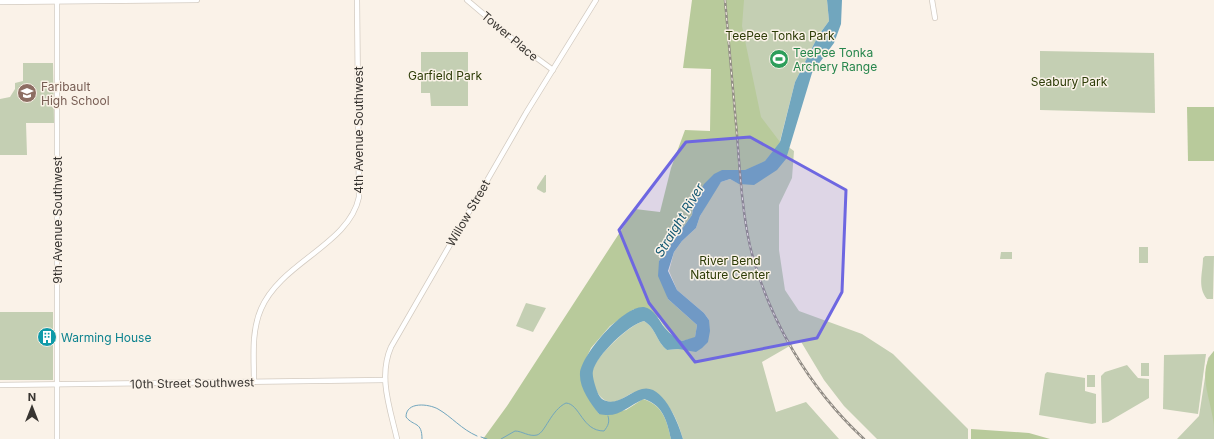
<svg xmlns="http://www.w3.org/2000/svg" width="1214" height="439" viewBox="0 0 1214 439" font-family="Inter,sans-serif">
  <rect width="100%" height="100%" fill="#faf2e8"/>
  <g fill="#c4cfb3">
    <path d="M714 0H827L829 21 818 36 795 82 780 141 794 151 792 178 779 205V250L785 290 799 311 862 334 893 354 968 429V439H877L844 406 824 380 800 340 762 362 776 412 806 402 839 439H683C677 418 670 403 651 390 645 391 636 391 630 394 625 397 619 401 613 402 599 403 591 384 592 372 594 358 630 324 644 321 656 328 656 341 667 350L678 349 696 351 709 320 704 313 677 290 669 271 674 252 682 241 696 228 700 216 715 189 721 182 730 179 738 183Z"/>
    <path d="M1040 51 1154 53 1155 113 1040 110Z"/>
    <path d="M421 52H468V106H431L430 93H421Z"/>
    <path d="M23 63H53L54 123H26L27 155H0V99L10 97 15 89V83L23 81Z"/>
    <path d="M546 175V192L544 193 537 189V187L545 175Z"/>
    <rect x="1139" y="247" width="9" height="16"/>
    <path d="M1001 252H1012V259H1000Z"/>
    <path d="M1205 256H1214L1213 299H1207C1197 287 1203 272 1203 258Z"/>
    <path d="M526 303 546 308 533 332 516 326Z"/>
    <rect x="0" y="312" width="53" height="68"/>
    <path d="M1214 351V439H1177L1199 416 1208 358Z"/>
    <path d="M1206 354 1198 414 1163 409 1164 355Z"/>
    <rect x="1141" y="363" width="8" height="13"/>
    <path d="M1127 365 1138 378 1149 379V398L1108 422 1102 423 1101 376 1105 372Z"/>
    <path d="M1047 372 1085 378V391L1096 394V423L1092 424 1039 415 1045 374Z"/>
    <rect x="1087" y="375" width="8" height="12"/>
  </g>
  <g fill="#b8ca9b">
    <path d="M692 0H744L742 26 761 117 780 142 765 161 745 170H736L699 193 694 202 692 215 659 261 668 299 697 325 695 338 682 341C671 335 665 329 659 318L634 309 610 326 591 348 582 367 590 400 599 414 626 410 643 399C663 405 667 421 671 439H483L507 406 635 209 660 212 671 168 685 130 710 131 711 69 683 68Z"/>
    <path d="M1187 107H1214V161H1188Z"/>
    <path d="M1214 351V436C1214 429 1214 421 1212 414 1208 392 1198 369 1214 351Z"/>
    <path d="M971 429 1029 433 1050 439H971Z"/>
  </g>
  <path fill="#71a6be" d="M827 0H842L841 24 834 43 812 73 786 159 777 170 754 185 739 184 730 179 721 182 700 216 696 228 682 241 674 252 668 271 677 290 704 313 709 320 710 331 708 342 702 348 696 352 678 349 667 350C656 341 656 328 644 321 629 324 596 356 593 371 592 375 594 381 595 385 597 391 598 395 602 399 616 408 629 392 642 389 663 383 679 424 683 439H671C667 421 663 405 644 399 627 406 619 419 599 414 590 402 579 388 580 373 582 354 624 305 644 307 655 309 659 321 665 328 670 334 676 338 682 341L695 337 697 325 668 299 658 276 659 261 692 215 694 202 704 184 714 174 722 170H745L765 161 780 142 795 82 818 36 829 21Z"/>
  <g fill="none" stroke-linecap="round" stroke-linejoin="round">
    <g stroke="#71a6be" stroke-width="1">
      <path d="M481 437 487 439"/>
      <path d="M422 439C422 421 414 427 406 417 406 401 429 404 438 409 452 417 461 429 477 436"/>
      <path d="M501 439 515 431C522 431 529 437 537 435 545 433 551 410 566 403 580 404 582 431 604 431 608 426 610 422 608 416"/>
    </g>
    <g stroke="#d3cbc1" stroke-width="6">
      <g id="secondary">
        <path d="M57 0V439"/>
        <path d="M467 0 527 51 553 70"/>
        <path d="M932 0 935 18"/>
        <path d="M0 2 197 0"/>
        <path d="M254 382C254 358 251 332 261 309 281 262 349 245 359 197L357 0"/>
        <path d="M0 385 385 380"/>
        <path d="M397 439C390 408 378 377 391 347L526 113 596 0"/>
      </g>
    </g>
    <use href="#secondary" stroke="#fff" stroke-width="4.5"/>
    <g stroke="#918c85" stroke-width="2.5">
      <path id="rail" d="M725 0C729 45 733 90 737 135 740 172 742 210 750 246 768 319 809 388 864 439"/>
    </g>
    <use href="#rail" stroke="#faf2e8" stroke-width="1" stroke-dasharray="3" stroke-linecap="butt"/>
  </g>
  <path fill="#6e67e1" fill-opacity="0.2" stroke="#6e67e1" stroke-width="3" stroke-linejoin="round" d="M750 137 846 190 842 292 817 338 695 362 649 303 619 230 686 142Z"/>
  <defs>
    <g id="stadium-disc" transform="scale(1)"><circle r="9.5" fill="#2e9e5b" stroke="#faf2e8"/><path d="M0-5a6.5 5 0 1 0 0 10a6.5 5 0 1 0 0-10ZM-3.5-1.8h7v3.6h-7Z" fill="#fff"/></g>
    <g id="school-disc" transform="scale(1)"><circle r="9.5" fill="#8d6e63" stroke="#faf2e8"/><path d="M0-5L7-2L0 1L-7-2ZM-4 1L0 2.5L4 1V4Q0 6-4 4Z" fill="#fff"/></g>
    <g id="building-disc" transform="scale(1)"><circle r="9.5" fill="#0f9aa8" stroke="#faf2e8"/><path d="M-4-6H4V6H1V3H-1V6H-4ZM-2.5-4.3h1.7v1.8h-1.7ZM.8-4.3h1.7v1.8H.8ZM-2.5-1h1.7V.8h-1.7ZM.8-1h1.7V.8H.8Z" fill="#fff"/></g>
  </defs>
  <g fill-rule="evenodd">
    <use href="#stadium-disc" x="779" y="59"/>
    <use href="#school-disc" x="27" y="93"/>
    <use href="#building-disc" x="47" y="337"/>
  </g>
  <g text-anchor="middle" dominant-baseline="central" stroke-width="3" stroke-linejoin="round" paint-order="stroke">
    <g font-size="12" fill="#2d3c07" stroke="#faf2e8">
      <text x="780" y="35">TeePee Tonka Park</text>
      <text x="445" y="75">Garfield Park</text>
      <text x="1069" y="81">Seabury Park</text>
      <text x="730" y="260">River Bend<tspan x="730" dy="14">Nature Center</tspan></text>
    </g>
    <g font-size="12" fill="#383531" stroke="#faf2e8">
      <text transform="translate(510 36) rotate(40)">Tower Place</text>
      <text transform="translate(358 130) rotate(-90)">4th Avenue Southwest</text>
      <text transform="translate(468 213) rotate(-60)">Willow Street</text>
      <text transform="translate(57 220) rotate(-90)">9th Avenue Southwest</text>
      <text transform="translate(192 383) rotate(-1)">10th Street Southwest</text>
    </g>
    <g font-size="12" fill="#27864d" stroke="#faf2e8" text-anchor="start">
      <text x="793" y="52">TeePee Tonka<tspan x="793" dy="14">Archery Range</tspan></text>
    </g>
    <g font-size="12" fill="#785e54" stroke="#faf2e8" text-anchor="start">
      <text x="41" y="86">Faribault<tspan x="41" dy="14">High School</tspan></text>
    </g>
    <g font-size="12" fill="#0d838f" stroke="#faf2e8" text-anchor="start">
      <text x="61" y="337">Warming House</text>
    </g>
    <g font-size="13" font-style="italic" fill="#145872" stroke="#faf2e8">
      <text transform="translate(679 220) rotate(-59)">Straight River</text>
    </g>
  </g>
  <g transform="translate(32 407)" stroke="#faf2e8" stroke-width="3" paint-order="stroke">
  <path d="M0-3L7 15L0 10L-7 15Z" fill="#383531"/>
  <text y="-6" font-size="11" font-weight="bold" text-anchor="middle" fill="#383531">N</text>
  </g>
</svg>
